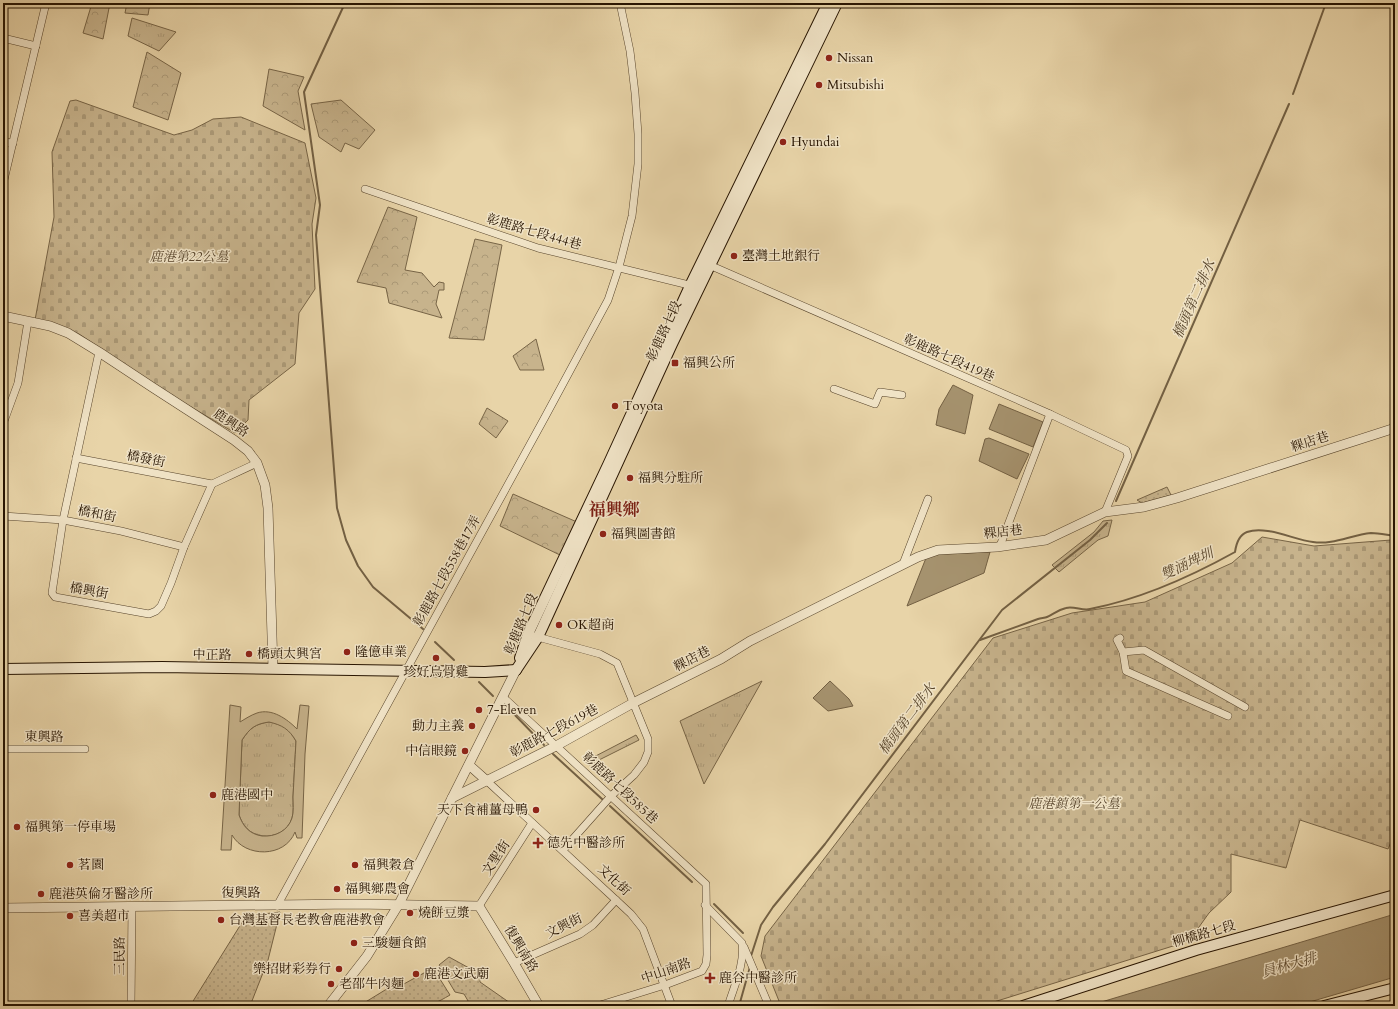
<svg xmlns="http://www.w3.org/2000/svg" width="1398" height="1009" viewBox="0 0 1398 1009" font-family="Cardo,'Noto Serif TC',serif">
  <defs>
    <pattern id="grass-tufts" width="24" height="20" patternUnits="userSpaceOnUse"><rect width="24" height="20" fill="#c7b38c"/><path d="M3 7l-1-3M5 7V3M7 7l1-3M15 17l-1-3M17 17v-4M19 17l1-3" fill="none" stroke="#ab9977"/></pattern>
    <pattern id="forest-crowns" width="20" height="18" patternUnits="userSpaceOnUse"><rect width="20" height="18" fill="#c7b38c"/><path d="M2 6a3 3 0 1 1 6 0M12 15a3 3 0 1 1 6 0" fill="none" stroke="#ab9977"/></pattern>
    <pattern id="cemetery-stones" width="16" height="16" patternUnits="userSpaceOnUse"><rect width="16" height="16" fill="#c7b38c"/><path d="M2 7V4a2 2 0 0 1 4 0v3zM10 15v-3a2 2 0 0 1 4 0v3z" fill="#ab9977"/></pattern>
    <pattern id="park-dots" width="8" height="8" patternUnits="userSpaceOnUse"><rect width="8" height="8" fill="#c7b38c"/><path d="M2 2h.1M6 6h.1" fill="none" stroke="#ab9977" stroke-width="1.8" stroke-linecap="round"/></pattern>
  </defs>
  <rect width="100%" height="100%" fill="#e8d4a8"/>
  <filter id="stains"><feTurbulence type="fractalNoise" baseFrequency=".005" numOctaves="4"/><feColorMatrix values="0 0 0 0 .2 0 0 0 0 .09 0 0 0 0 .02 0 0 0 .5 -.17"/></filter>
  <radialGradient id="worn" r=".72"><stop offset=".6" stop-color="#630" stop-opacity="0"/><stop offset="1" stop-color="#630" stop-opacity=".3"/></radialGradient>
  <g fill="url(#grass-tufts)" stroke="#776446">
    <path d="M132 18 176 32 159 51 128 36Z"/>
    <path d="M1112 520 1108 536 1098 540 1059 572 1052 565 1094 532 1103 521Z"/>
    <path d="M762 681 704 784 680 721Z"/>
    <path d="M269 722C284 725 288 728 296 741 295 759 294 778 293 797 293 803 294 812 292 818 288 831 275 837 263 836 249 834 243 826 239 815L242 740C250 728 255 724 269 722Z"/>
    <path d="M636 735 639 740 589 765 588 760Z"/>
  </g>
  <g fill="url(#forest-crowns)" stroke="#776446">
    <path d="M92 3H110L103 39 83 33Z"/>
    <path d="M127 3H150L148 15 125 13Z"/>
    <path d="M147 52 181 73 168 120 133 107Z"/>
    <path d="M269 69 304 77 298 91 305 130 263 106Z"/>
    <path d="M341 100 375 130 359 149 345 143 341 152 319 137 311 104Z"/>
    <path d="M388 207 417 217 405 270 422 273 434 287 439 282 444 283V290H439L436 304 442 318 389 303 386 288 357 282Z"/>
    <path d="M475 239 502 245 484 340 449 338Z"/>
    <path d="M536 339 544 370H520L513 356Z"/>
    <path d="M487 408 508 421 496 438 479 424Z"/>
    <path d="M513 494 577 522 562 556 500 526Z"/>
  </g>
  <g fill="url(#cemetery-stones)" stroke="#776446">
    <path d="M76 100 174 135 192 130 213 119 241 117 305 143 316 198 312 224 315 289 299 313 295 364 249 400 248 420 235 433 164 391 79 334 35 320 54 217 52 152 70 101Z"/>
    <path d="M1262 537 1314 546 1391 540 1395 541V834L1388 849 1300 820 1286 868 1231 854V892L1209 913 1189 941 981 1006H781L761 956 765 936 993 638 1072 613 1145 602 1232 563Z"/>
  </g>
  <g fill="url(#park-dots)" stroke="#776446">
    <path d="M1167 487 1171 495 1142 503 1137 500Z"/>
    <path d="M280 912 268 960 250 1006H190L246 916Z"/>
    <path d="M449 957 480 974V982L513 1005 512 1006H471L464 994 455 992 439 965Z"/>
    <path d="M433 968 450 995C438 1002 426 1009 413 1005L410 1006H359L390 987 402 985Z"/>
  </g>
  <path fill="#c7b38c" stroke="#776446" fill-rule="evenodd" d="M230 705 241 707 240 722C245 719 251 715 257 713 272 708 287 719 297 729L300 705 309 706 305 754 302 838H297L295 832C285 858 245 858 232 835L231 850H221ZM269 722C282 725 289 729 296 741 295 759 294 778 293 797 293 803 294 812 292 818 288 831 275 837 262 836 249 834 243 826 239 815L242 740C250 728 255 724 269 722Z"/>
  <g fill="#a6936f" stroke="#736043">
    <path d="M953 385 973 395 965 434 936 425 939 409Z"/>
    <path d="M999 404 1043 422 1033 447 989 429Z"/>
    <path d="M989 438 1029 454 1017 479 979 461 985 439Z"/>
    <path d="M990 552 984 573 907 606 926 558 940 554Z"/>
    <path d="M830 681 849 699 853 706 828 711 813 698Z"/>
    <path d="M1395 914V977L1296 1006H1088Z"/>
  </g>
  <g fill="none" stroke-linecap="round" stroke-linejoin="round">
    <g stroke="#736043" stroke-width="2">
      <path d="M345 3 304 92 320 205 316 235 337 508 346 540 358 566 373 587 423 629"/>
      <path d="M1293 94 1326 3"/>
      <path d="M1116 501 1289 104"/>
      <path d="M980 640 1038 619C1041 618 1045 618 1047 617 1054 614 1057 610 1066 608 1074 606 1083 611 1090 609 1141 599 1190 577 1235 552 1236 545 1239 535 1247 532 1266 525 1294 540 1313 542 1333 545 1351 535 1371 533 1379 533 1387 535 1395 536"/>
      <path d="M435 642 454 660"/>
      <path d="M479 682 493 696"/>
      <path d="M512 712 544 745"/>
      <path d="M553 754 602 799"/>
      <path d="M610 806 692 882"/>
      <path d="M714 904 743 933"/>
      <path d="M751 956 761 925 773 907 825 844 1002 610 1090 540 1107 523"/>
      <path d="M739 1006 750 967"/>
    </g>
    <g stroke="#57442b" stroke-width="8">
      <g id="minor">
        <path d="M3 38 36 46"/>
        <path d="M3 142 13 143"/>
        <path d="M3 184 46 3"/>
        <path d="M365 189 538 248 693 286"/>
        <path d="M707 264 1050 414 1126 450 1128 456 1105 512"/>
        <path d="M99 352 63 520 52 593 55 597 149 614 156 611 161 606 171 583 184 547 212 484 257 463"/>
        <path d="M834 389 875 404 880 392 902 395"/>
        <path d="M3 424 18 383 28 321"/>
        <path d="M76 458 212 484"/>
        <path d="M3 516 63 520 121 531 184 547"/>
        <path d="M1000 546 1050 414"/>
        <path d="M903 564 928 499"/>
        <path d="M534 636 600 654 617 663 648 739V752L644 762 634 775 611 796 563 850"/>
        <path d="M1117 640 1120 638 1117 640 1123 652"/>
        <path d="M503 697 706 884 707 955 706 964 702 971 665 985 597 1006"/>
        <path d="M1228 716 1126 671 1123 652 1144 650 1245 707"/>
        <path d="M3 749H85"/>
        <path d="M487 781 616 900 631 914 643 929 672 1006"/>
        <path d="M705 905 742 943C745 964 734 986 728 1006"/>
        <path d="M277 906 545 417 608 300 619 267 632 216 638 164V134L635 93 630 51 620 3"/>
        <path d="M479 906 532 823"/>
        <path d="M744 947 769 1006"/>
        <path d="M514 963 580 934 593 925 616 900"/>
        <path d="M131 1006 132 906"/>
      </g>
    </g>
    <g stroke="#57442b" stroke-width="10">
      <g id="tertiary">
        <path d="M3 316 50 326 68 333 99 352 152 387 234 440 248 451 257 463 265 485 268 508 273 668"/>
        <path d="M469 765 487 781"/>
        <path d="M452 798 556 746 633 703 721 659 750 641 918 557 938 550 997 547 1046 540 1105 512 1144 507 1177 498 1395 428"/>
        <path d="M3 908 354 904 479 906 514 963 539 1006"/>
        <path d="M328 1006 367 956 399 904 516 670"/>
      </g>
    </g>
    <g stroke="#271401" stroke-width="12">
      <g id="secondary">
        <path d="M520 658 528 634 608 465 690 286 828 3"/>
        <path d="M3 669 162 667 485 672 516 670"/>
        <path d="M516 670 538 637 672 344 837 3"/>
        <path d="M1023 1006 1196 950 1395 895"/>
        <path d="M1324 1006 1395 988"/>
      </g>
    </g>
    <use href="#minor" stroke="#f0e3c6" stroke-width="7"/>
    <use href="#tertiary" stroke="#f0e3c6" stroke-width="9"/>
    <use href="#secondary" stroke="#f0e3c6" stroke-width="10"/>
  </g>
  <g fill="#8f2418" stroke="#f0e3c6" stroke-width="1.5">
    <circle cx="829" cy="58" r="4"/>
    <circle cx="819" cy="85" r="4"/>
    <circle cx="783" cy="142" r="4"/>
    <circle cx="734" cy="256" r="4"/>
    <rect x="671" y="359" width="8" height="8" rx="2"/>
    <circle cx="615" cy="406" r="4"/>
    <circle cx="630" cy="478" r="4"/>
    <circle cx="603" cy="534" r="4"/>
    <circle cx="559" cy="625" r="4"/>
    <circle cx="347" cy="652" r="4"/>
    <circle cx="249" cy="654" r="4"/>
    <circle cx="436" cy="658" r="4"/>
    <circle cx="479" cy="710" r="4"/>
    <circle cx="472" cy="726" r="4"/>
    <circle cx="465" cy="751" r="4"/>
    <circle cx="213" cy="795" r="4"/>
    <circle cx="536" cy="810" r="4"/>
    <circle cx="17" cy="827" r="4"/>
    <path d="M536 837h4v4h4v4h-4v4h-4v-4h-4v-4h4z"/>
    <circle cx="70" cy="865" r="4"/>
    <circle cx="355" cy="865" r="4"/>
    <circle cx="337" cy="889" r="4"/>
    <circle cx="41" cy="894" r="4"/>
    <circle cx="410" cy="913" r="4"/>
    <circle cx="70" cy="916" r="4"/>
    <circle cx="221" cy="920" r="4"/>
    <circle cx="354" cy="943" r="4"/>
    <circle cx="339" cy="969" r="4"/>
    <circle cx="416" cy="974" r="4"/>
    <path d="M708 972h4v4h4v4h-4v4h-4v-4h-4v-4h4z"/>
    <circle cx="331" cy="984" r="4"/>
  </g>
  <g text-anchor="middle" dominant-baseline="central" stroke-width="3" stroke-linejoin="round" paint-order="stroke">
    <g font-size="13" fill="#271401" stroke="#f0e3c6" text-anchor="start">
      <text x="837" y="58">Nissan</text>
      <text x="827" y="85">Mitsubishi</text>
      <text x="791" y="142">Hyundai</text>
      <text x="742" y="256">臺灣土地銀行</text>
      <text x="683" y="363">福興公所</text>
      <text x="623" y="406">Toyota</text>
      <text x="638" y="478">福興分駐所</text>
      <text x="611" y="534">福興圖書館</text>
      <text x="567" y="625">OK超商</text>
      <text x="355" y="652">隆億車業</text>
      <text x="257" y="654">橋頭太興宮</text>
      <text x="436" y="672" text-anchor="middle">珍好烏骨雞</text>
      <text x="487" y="710">7-Eleven</text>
      <text x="464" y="726" text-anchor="end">動力主義</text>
      <text x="457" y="751" text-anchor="end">中信眼鏡</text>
      <text x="221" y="795">鹿港國中</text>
      <text x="528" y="810" text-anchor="end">天下食補薑母鴨</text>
      <text x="25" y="827">福興第一停車場</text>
      <text x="547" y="843">德先中醫診所</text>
      <text x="78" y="865">茗園</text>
      <text x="363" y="865">福興穀倉</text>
      <text x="345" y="889">福興鄉農會</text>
      <text x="49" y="894">鹿港英倫牙醫診所</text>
      <text x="418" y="913">燒餅豆漿</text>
      <text x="78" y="916">喜美超市</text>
      <text x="229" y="920">台灣基督長老教會鹿港教會</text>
      <text x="362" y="943">三駿麵食館</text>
      <text x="331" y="969" text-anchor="end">樂招財彩券行</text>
      <text x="424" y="974">鹿港文武廟</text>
      <text x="719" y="978">鹿谷中醫診所</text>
      <text x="339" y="984">老邵牛肉麵</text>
    </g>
    <g font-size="13" fill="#271401" stroke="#f0e3c6">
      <text transform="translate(534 232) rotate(16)">彰鹿路七段444巷</text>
      <text transform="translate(664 331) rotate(-65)">彰鹿路七段</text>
      <text transform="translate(949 358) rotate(24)">彰鹿路七段419巷</text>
      <text transform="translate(231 423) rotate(34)">鹿興路</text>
      <text transform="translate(1310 442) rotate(-18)">粿店巷</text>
      <text transform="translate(146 459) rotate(11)">橋發街</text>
      <text transform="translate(97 514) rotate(11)">橋和街</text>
      <text transform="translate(1003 532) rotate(-7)">粿店巷</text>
      <text transform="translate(447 571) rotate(-61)">彰鹿路七段558巷17弄</text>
      <text transform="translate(89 591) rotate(10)">橋興街</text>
      <text transform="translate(521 624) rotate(-67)">彰鹿路七段</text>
      <text transform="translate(212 655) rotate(1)">中正路</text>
      <text transform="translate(692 659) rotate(-27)">粿店巷</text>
      <text transform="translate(554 731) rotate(-28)">彰鹿路七段619巷</text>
      <text transform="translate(44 737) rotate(1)">東興路</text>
      <text transform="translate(620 788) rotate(43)">彰鹿路七段585巷</text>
      <text transform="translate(496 858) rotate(-57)">文聖街</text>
      <text transform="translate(614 880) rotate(43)">文化街</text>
      <text x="241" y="893">復興路</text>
      <text transform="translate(564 926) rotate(-26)">文興街</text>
      <text transform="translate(1204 934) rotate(-16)">柳橋路七段</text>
      <text transform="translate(521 949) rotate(59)">復興南路</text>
      <text transform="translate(120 956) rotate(-90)">三民路</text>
      <text transform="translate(666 971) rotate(-19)">中山南路</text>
    </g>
    <g font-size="13" font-style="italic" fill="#57442b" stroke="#f0e3c6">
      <text x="189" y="257">鹿港第22公墓</text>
      <text x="1074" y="804">鹿港鎮第一公墓</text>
    </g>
    <g font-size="14" font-style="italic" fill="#5a472d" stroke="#f0e3c6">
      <text transform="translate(1194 299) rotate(-66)">橋頭第二排水</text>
      <text transform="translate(1187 564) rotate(-25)">雙涵埤圳</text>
      <text transform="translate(907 719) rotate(-53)">橋頭第二排水</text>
      <text transform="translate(1289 965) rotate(-16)">員林大排</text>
    </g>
    <g font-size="17" font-weight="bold" fill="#7a1f14" stroke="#f0e3c6">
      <text x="614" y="509">福興鄉</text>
    </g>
  </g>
  <rect width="1398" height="1009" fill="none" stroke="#e8d4a8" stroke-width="16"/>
  <rect x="4" y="4" width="1390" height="1001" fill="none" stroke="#271401" stroke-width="2"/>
  <rect x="8" y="8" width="1382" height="993" fill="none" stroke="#271401"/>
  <rect width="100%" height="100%" filter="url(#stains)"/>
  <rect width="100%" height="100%" fill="url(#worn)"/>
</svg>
